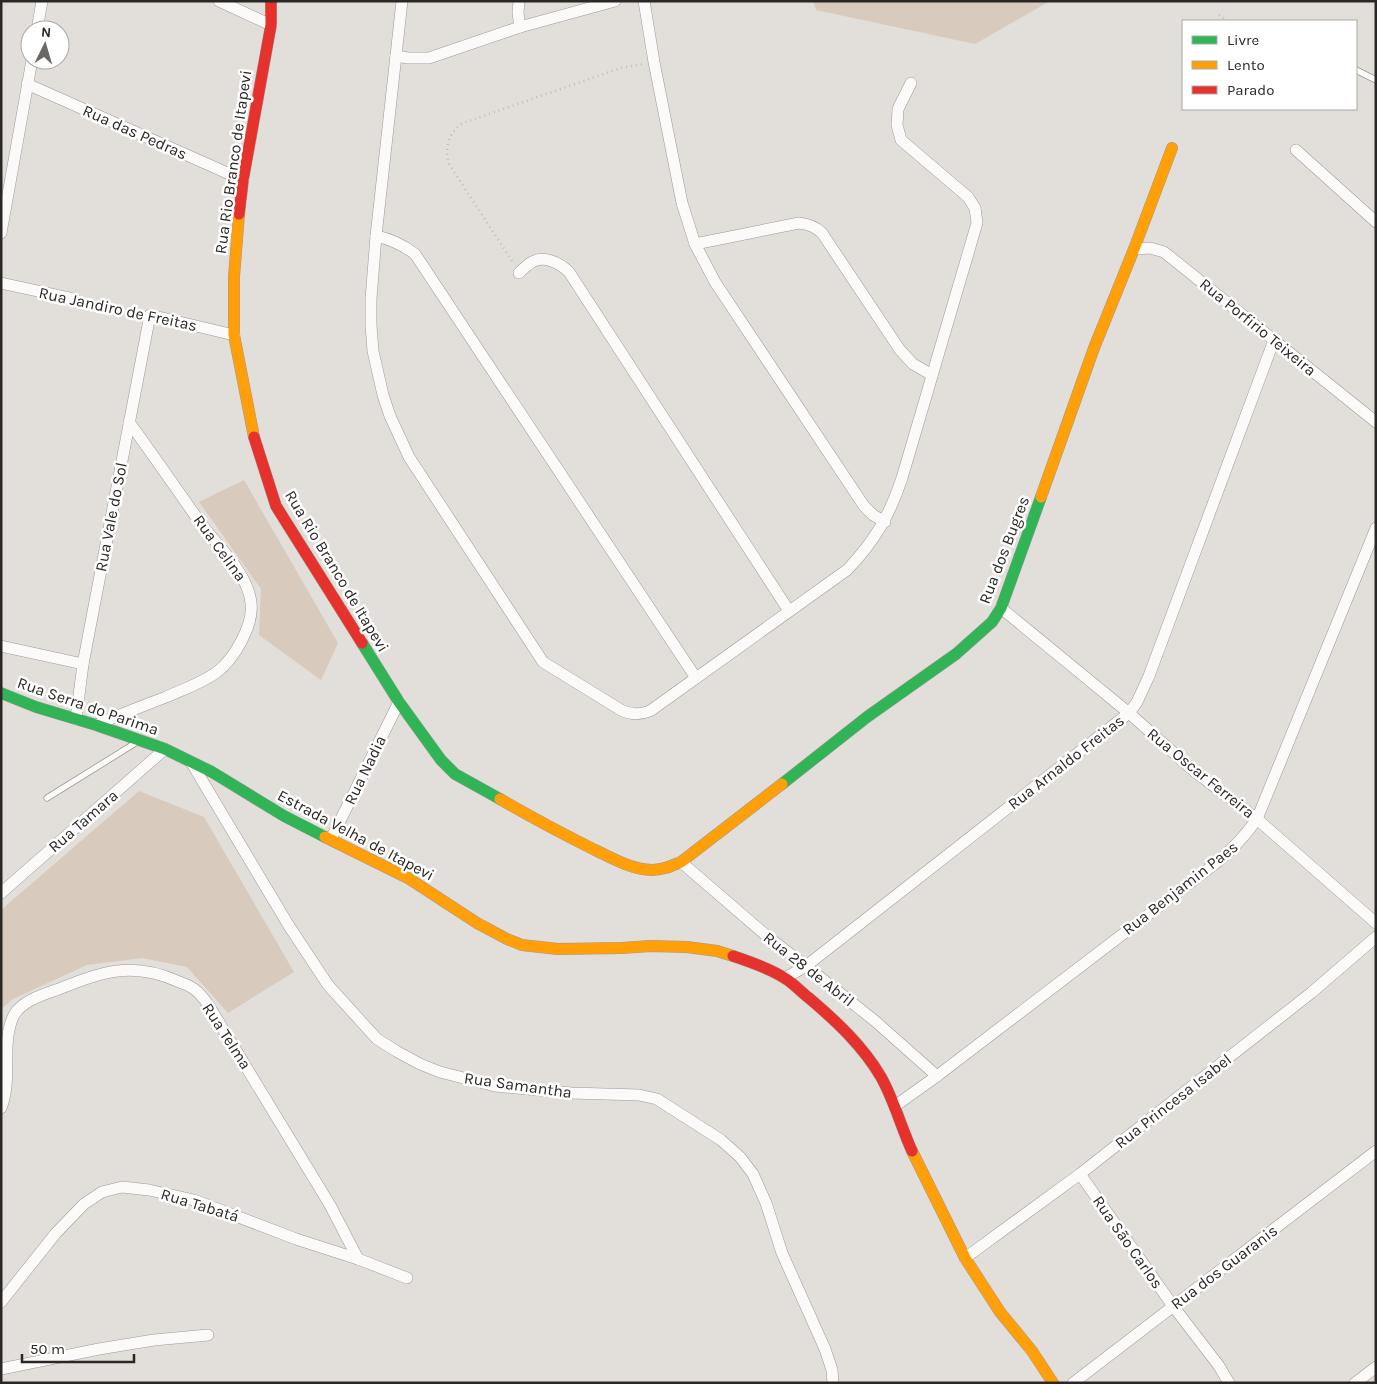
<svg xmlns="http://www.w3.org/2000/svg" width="1377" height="1384" viewBox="0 0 1377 1384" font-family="Karla,sans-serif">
  <rect width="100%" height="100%" fill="#e2deda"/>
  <g fill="#d9cabe">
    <path d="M813 1H1050L975 44 816 10Z"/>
    <path d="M244 480 338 643 321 680 259 635 261 589 199 502Z"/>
    <path d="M139 791 204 817 294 972 228 1013 187 967 142 958 87 965 13 999 1 1009V910Z"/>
  </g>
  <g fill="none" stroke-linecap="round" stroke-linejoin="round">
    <g stroke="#9d9a97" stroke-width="7">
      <g id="lane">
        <path d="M1356 70 1376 80"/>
        <path d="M47 798 137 742"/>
      </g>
    </g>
    <g stroke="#9d9a97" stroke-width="12">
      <g id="street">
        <path d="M219 1 271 25"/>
        <path d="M402 1 376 236 371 299V325L373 351 383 395 390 416 409 457 543 662 621 710C631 715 640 715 650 711L847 570C874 542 890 515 902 478L977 223 975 208 968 197 901 140 897 125 898 109 911 83"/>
        <path d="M519 1 518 13 520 27"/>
        <path d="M644 1 654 62 682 203 695 244 715 282 864 506 873 515 885 522"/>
        <path d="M37 30 42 1"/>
        <path d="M396 56 408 58H429L520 27 615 1"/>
        <path d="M27 84 243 180"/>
        <path d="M1296 150 1376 222"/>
        <path d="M1 233 32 60"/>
        <path d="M376 236C391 239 403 245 415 254L696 678"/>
        <path d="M695 244 799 223C808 224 815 226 822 233L900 350 913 364 932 375"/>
        <path d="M1134 249 1150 248 1164 252 1376 422"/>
        <path d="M519 273C523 269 527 265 532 262 544 255 560 263 569 272L789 611"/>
        <path d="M1 283 70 298"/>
        <path d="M1001 608 1129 713 1194 771 1257 819 1376 923"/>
        <path d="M1 646 83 664"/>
        <path d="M76 719 83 664 150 315 234 335"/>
        <path d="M96 725C119 715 143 706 166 697 184 689 202 683 217 672 234 659 254 625 251 603 248 572 216 545 199 521 176 488 153 455 129 422"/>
        <path d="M191 762 289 926 328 985 377 1039 396 1051 420 1064 440 1072 495 1086 571 1093 639 1095 657 1099 721 1140 740 1157 753 1174 766 1203 782 1253 825 1349 832 1370 833 1383"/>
        <path d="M331 839 399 702"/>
        <path d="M681 862 768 937 806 966 875 1021 937 1076"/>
        <path d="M1 893 165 749"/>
        <path d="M785 978 806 966 1129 713 1137 702 1149 676 1274 340"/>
        <path d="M895 1106 937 1076 1216 863C1232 850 1245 836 1257 819L1376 528"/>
        <path d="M1 1108C13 1078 0 1043 14 1015 22 1001 42 995 56 990 100 973 130 960 177 981 182 983 189 985 194 989 200 993 205 1000 209 1006L330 1205 358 1259"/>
        <path d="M1080 1174 1173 1306 1219 1366 1229 1383"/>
        <path d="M965 1258 1080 1174 1311 993 1376 937"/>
        <path d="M1 1302 56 1233 84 1204 102 1192 122 1187 149 1190 194 1200 296 1239 358 1259 407 1278"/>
        <path d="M1 1369 99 1349 154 1340 208 1335"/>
        <path d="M1073 1383 1376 1151"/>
        <path d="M1355 1383 1376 1367"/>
      </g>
    </g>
    <g stroke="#9d9a97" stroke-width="12">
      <g id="fast">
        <path d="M362 643 399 702 441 760 455 774 500 799"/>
        <path d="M1 693 36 707 96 725 165 749 212 772 284 816 325 837"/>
        <path d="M782 784 867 717 956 654 992 622 1001 608 1041 497"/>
      </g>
    </g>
    <g stroke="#9d9a97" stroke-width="12">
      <g id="slow">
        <path d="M239 214 234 277V335L254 437"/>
        <path d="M1041 497 1094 348 1134 249 1172 148"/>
        <path d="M500 799C531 817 563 834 595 850 612 858 632 870 652 870 663 870 671 866 681 862L782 784"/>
        <path d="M325 837 408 878 477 923 507 939 522 945 558 949 622 948 650 946 687 947 717 951 733 956"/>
        <path d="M912 1151 965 1258 1000 1312 1032 1351 1053 1383"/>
      </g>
    </g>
    <g stroke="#9d9a97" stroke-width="12">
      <g id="jam">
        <path d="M239 214 243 180 271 25V1"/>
        <path d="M254 437 276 506 362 643"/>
        <path d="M733 956C748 961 773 970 786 979 794 984 801 992 809 998 836 1021 863 1046 881 1077 894 1100 901 1127 912 1151"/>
      </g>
    </g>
    <g stroke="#bfbdbc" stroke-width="2.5" stroke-dasharray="1 4" stroke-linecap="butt">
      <path d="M1219 15 1228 21"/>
      <path d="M512 261 449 164C444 148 448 133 463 123L621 68 643 64"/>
      <path d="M82 301 137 312"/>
    </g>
    <use href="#lane" stroke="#fbfaf9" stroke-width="5.5"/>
    <use href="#street" stroke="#fbfaf9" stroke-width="11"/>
    <use href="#fast" stroke="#30b455" stroke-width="11"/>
    <use href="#slow" stroke="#ff9f0a" stroke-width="11"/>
    <use href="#jam" stroke="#e5322d" stroke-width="11"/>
  </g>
  <g text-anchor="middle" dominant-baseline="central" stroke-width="5" stroke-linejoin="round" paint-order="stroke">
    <g font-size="16" fill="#2a2724" stroke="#fff">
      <text transform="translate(135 132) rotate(24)">Rua das Pedras</text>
      <text transform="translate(233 162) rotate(-82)">Rua Rio Branco de Itapevi</text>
      <text transform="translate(118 309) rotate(12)">Rua Jandiro de Freitas</text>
      <text transform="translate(1258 327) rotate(39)">Rua Porfirio Teixeira</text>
      <text transform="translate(111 517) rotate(-79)">Rua Vale do Sol</text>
      <text transform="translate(220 548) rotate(54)">Rua Celina</text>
      <text transform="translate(1004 550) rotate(-69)">Rua dos Bugres</text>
      <text transform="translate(337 571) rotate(59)">Rua Rio Branco de Itapevi</text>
      <text transform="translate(88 706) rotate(19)">Rua Serra do Parima</text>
      <text transform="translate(1066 762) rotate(-38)">Rua Arnaldo Freitas</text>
      <text transform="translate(365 770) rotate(-64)">Rua Nadia</text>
      <text transform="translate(1201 773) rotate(39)">Rua Oscar Ferreira</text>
      <text transform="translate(83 821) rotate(-41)">Rua Tamara</text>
      <text transform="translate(356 835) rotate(28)">Estrada Velha de Itapevi</text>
      <text transform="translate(1180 888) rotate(-38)">Rua Benjamin Paes</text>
      <text transform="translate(809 969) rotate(38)">Rua 28 de Abril</text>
      <text transform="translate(227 1036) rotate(57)">Rua Telma</text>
      <text transform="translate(518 1085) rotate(8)">Rua Samantha</text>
      <text transform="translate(1173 1101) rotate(-38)">Rua Princesa Isabel</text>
      <text transform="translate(200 1205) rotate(17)">Rua Tabatá</text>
      <text transform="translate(1128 1242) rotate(55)">Rua São Carlos</text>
      <text transform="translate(1224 1267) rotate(-37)">Rua dos Guaranis</text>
    </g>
  </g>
  <rect width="1377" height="1384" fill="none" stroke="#2a2724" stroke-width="5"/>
  <rect x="1182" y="20" width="175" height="90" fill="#ffffff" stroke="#aaa9a7"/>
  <rect x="1192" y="36" width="25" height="8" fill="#30b455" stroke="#aaa9a7"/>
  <text x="1227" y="45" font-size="15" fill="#2a2724">Livre</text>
  <rect x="1192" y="61" width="25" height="8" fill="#ff9f0a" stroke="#aaa9a7"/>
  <text x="1227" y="70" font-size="15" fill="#2a2724">Lento</text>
  <rect x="1192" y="86" width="25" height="8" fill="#e5322d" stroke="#aaa9a7"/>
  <text x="1227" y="95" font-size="15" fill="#2a2724">Parado</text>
  <g transform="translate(45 45) rotate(5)"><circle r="24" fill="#ffffff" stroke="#aaa9a7"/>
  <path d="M0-4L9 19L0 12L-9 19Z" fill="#6a6764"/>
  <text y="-8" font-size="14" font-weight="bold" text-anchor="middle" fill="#2a2724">N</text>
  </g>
  <path d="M22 1354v8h112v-8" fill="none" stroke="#2a2724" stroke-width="2.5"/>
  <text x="30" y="1354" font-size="15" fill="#2a2724" stroke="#ffffff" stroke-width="4" paint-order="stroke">50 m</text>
</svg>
